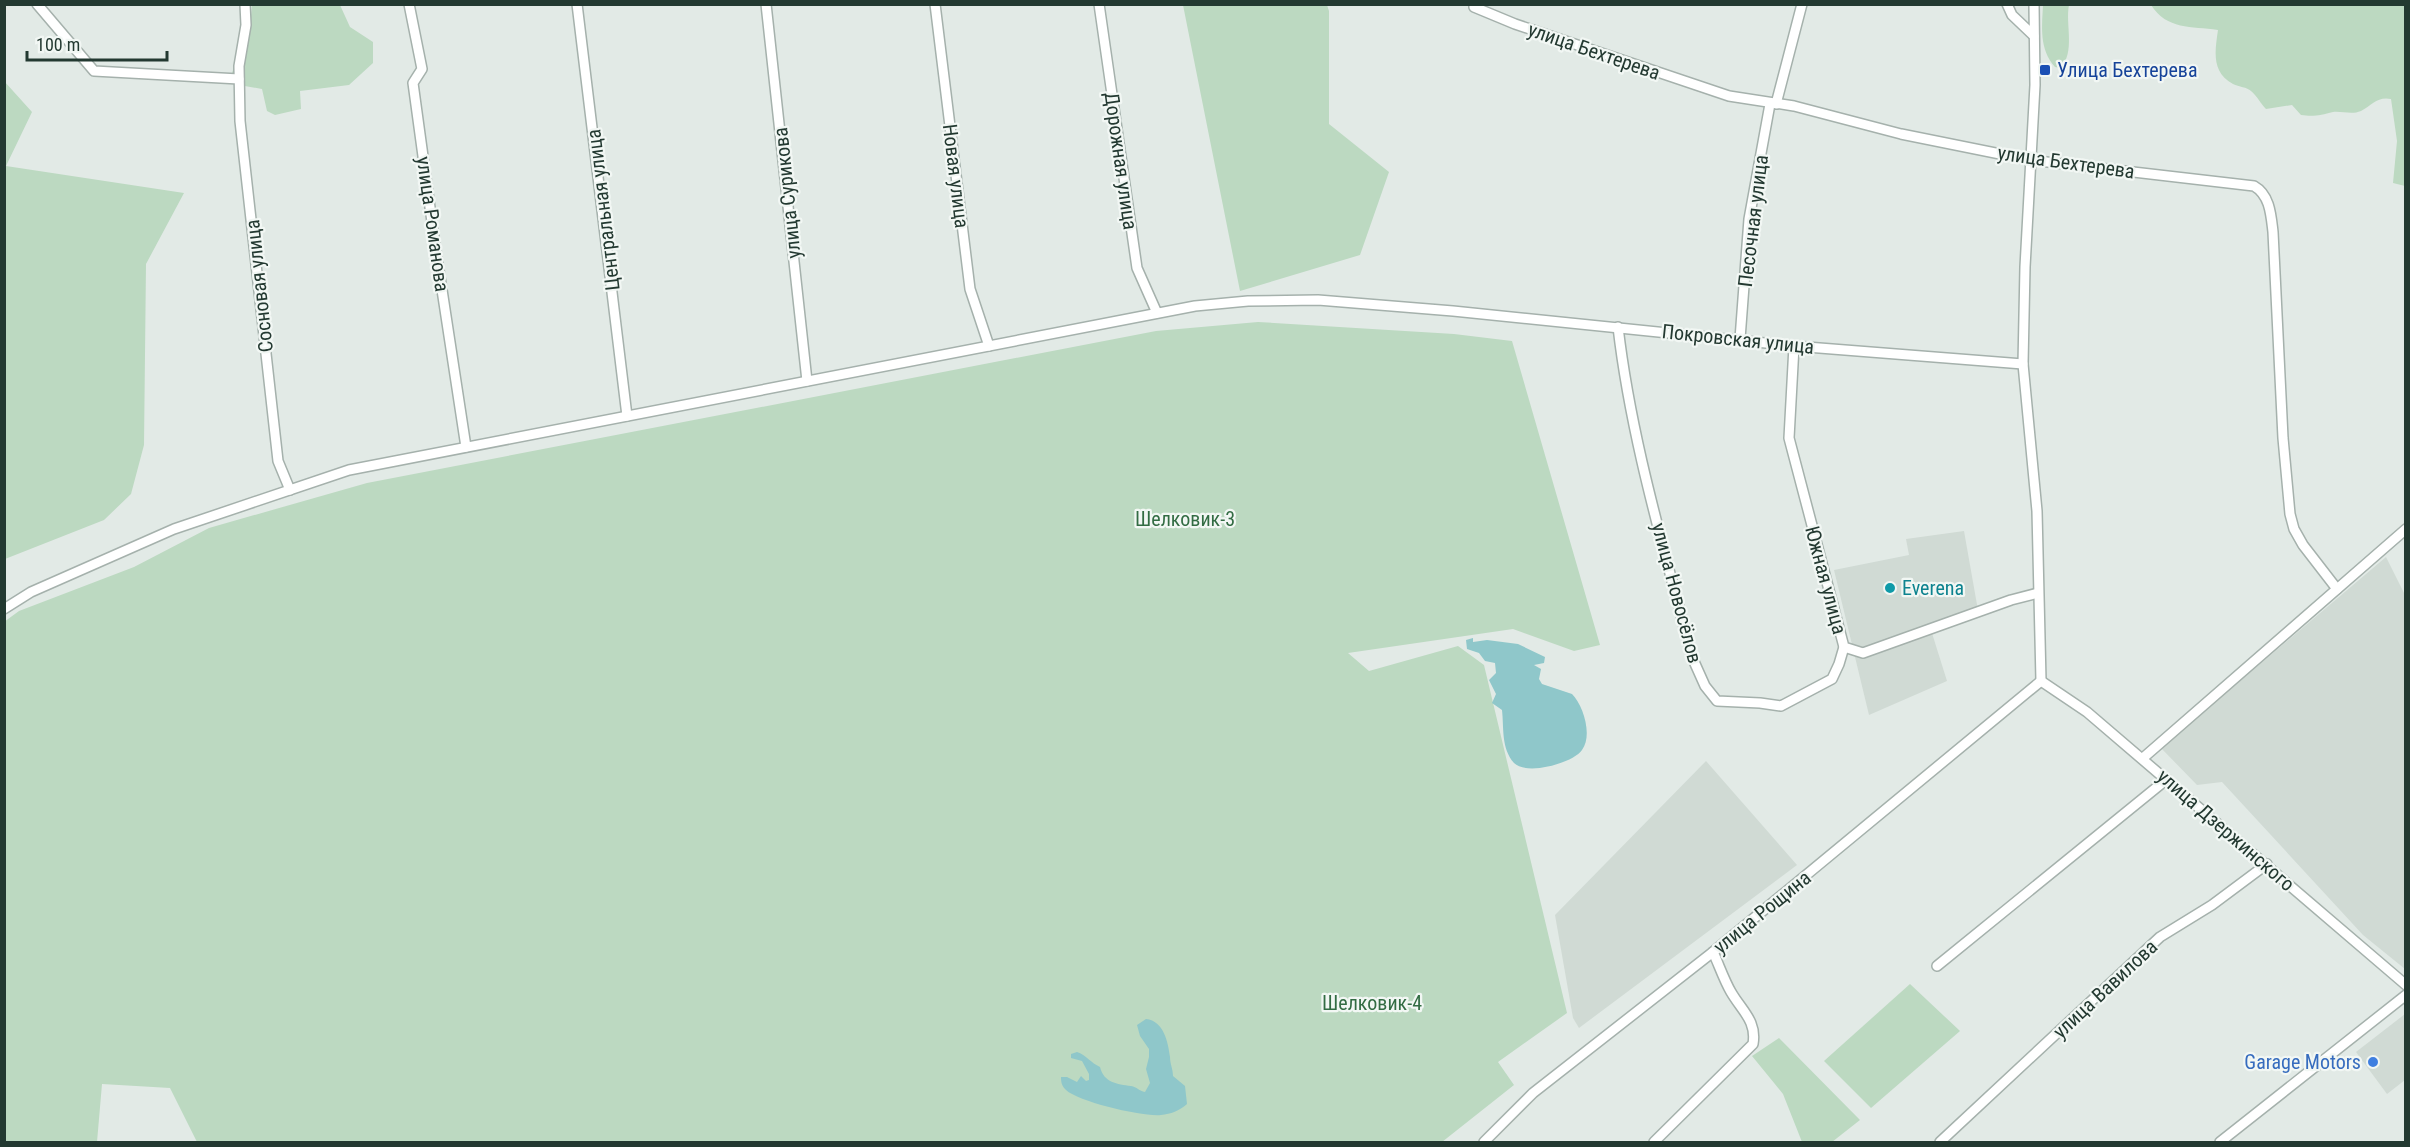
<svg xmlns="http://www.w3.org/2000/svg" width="2410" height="1147" viewBox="0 0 2410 1147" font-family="'Roboto Condensed',sans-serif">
  <rect width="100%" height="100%" fill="#e2eae6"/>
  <g fill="#d0dad4">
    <path d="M1964 531 1979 616 1931 630 1947 681 1869 715 1834 570 1909 555 1906 539Z"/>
    <path d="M2386 557 2405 595V969L2363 935 2222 782 2197 785 2161 748Z"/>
    <path d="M1706 761 1797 865 1579 1028 1573 1018 1555 915Z"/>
    <path d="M2405 1014V1080L2387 1094 2356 1052Z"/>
  </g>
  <g fill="#bcd9c1">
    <path d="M252 5H340L350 27 373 42V63L349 85 300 91 301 109 275 115 267 111 262 89 239 85 231 76 251 16Z"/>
    <path d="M1183 5H1327L1329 11V124L1389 172 1360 255 1240 291Z"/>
    <path d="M2043 5H2069C2065 24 2076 53 2060 68L2055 67C2039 49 2042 27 2043 5Z"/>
    <path d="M2151 5H2405V186L2393 183 2397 141 2391 99C2378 96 2372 105 2361 111 2352 115 2342 111 2333 112 2321 115 2314 117 2301 115L2292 105 2266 109C2261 104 2257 96 2251 91 2247 87 2239 87 2233 84 2211 72 2215 51 2218 30 2191 26 2167 30 2151 5Z"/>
    <path d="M4 81 32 112 6 166 184 193 146 264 144 445 131 494 104 520 5 559Z"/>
    <path d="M1258 322 1454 334 1512 341 1600 645 1574 651 1513 629 1348 653 1369 671 1458 646 1484 665 1567 1013 1498 1062 1514 1085 1442 1142H197L170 1088 102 1084 97 1142H5L4 622 19 611 134 567 209 528 367 483 1156 331Z"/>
    <path d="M1910 984 1960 1031 1871 1108 1824 1061Z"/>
    <path d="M1779 1038 1860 1120 1832 1142H1802L1783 1094 1752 1056Z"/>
  </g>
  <g fill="#8fc7ca">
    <path d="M1473 638V642L1487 640 1518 644 1545 657 1544 663 1534 665 1541 669 1539 679 1542 684 1572 694C1583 705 1593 735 1582 750 1573 763 1527 776 1514 763 1501 748 1504 728 1502 710L1492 703 1496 694 1489 680 1496 673 1495 663 1485 661 1479 653 1467 649 1466 640Z"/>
    <path d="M1146 1019C1164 1021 1168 1042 1170 1057 1170 1064 1173 1069 1173 1076L1185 1086 1187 1104C1179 1111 1171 1114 1161 1115 1143 1117 1079 1102 1066 1090 1062 1086 1061 1083 1061 1077H1067L1077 1082 1081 1076 1086 1081 1089 1080V1074L1082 1061 1071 1058V1054L1077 1052C1086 1055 1091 1063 1100 1067 1104 1083 1117 1084 1131 1086 1137 1087 1139 1091 1145 1092L1150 1083 1146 1069 1149 1057V1049L1140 1036 1137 1025Z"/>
  </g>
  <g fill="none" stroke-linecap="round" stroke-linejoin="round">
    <g stroke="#a5b1ac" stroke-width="12">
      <g id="minor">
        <path d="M37 4 94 71 239 79"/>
        <path d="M245 4 246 25 239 66 240 121 278 461 290 490"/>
        <path d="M409 4 422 69 413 83 435 244 466 447"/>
        <path d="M577 4 627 416"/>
        <path d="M766 4 807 381"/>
        <path d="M935 4 970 289 989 346"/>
        <path d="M1099 4 1137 268 1157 313"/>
        <path d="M2007 4 2012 15 2034 36"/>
        <path d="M2034 4 2035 85 2025 267 2023 364 2037 511 2041 681"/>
        <path d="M1474 7 1515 24 1729 96 1794 106 1901 134 2030 160 2254 186C2270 195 2271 215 2273 232L2283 438 2290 514 2294 529 2303 545 2337 589"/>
        <path d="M1776 104 1802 4"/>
        <path d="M1618 327C1631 439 1664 548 1692 657L1705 686 1717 701 1760 703 1781 706 1832 679 1839 664 1844 647"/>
        <path d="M1740 339 1749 219 1770 104"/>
        <path d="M1794 346 1789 438 1844 647 1863 653 2011 600 2038 593"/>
        <path d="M4 609 31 592 174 529 349 470 1195 306 1248 301 1318 300 1453 311 1794 346 2023 364"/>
        <path d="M2041 681 2087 712 2406 985"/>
        <path d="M2143 758 2406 529"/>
        <path d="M1937 966 2167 779"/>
        <path d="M1484 1142 1533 1093 1713 952 2041 681"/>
        <path d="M1654 1142 1753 1044C1757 1021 1742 1011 1731 992 1724 980 1719 965 1713 952"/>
        <path d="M1940 1142 2160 937 2212 905 2267 864"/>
        <path d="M2220 1142 2406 995"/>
      </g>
    </g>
    <use href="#minor" stroke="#fff" stroke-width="9"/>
  </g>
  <rect fill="#1a4fb4" stroke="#f2f7f4" stroke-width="2" x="2039" y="64" width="12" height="12" rx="3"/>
  <circle fill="#0f9aa8" stroke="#f2f7f4" stroke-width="2" cx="1890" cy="588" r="6"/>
  <circle fill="#3f7fe0" stroke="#f2f7f4" stroke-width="2" cx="2373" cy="1062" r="6"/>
  <g text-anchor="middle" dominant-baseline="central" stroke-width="4.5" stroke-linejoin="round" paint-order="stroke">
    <g font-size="20" fill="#233931" stroke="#f2f7f4">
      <text transform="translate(1594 51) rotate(19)">улица Бехтерева</text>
      <text transform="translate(1121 161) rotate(82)">Дорожная улица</text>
      <text transform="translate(2066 162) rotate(8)">улица Бехтерева</text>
      <text transform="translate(956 176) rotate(83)">Новая улица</text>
      <text transform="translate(787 193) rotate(-96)">улица Сурикова</text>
      <text transform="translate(603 210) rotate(-97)">Центральная улица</text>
      <text transform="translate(1753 221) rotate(-83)">Песочная улица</text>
      <text transform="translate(433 224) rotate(82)">улица Романова</text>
      <text transform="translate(259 286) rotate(-96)">Сосновая улица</text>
      <text transform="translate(1738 339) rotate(6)">Покровская улица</text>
      <text transform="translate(1826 580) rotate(75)">Южная улица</text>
      <text transform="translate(1677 593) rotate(75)">улица Новосёлов</text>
      <text transform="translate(2226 830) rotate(41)">улица Дзержинского</text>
      <text transform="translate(1762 912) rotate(-39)">улица Рощина</text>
      <text transform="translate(2105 989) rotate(-43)">улица Вавилова</text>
    </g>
    <g font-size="20" fill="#164399" stroke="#f2f7f4" text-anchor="start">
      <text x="2057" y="70">Улица Бехтерева</text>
    </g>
    <g font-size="20" fill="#326c43" stroke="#f2f7f4">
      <text x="1185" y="519">Шелковик-3</text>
      <text x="1372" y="1003">Шелковик-4</text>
    </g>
    <g font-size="20" fill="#0d838f" stroke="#f2f7f4" text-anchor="start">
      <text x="1902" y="588">Everena</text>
    </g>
    <g font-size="20" fill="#366cbe" stroke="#f2f7f4" text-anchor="end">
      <text x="2361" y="1062">Garage Motors</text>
    </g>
  </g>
  <rect width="2410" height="1147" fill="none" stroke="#233931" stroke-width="12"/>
  <path d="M27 51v9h140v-9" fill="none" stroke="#233931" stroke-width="3"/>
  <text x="36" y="51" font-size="18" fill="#233931" stroke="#f2f7f4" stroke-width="4.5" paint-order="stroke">100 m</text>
</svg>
